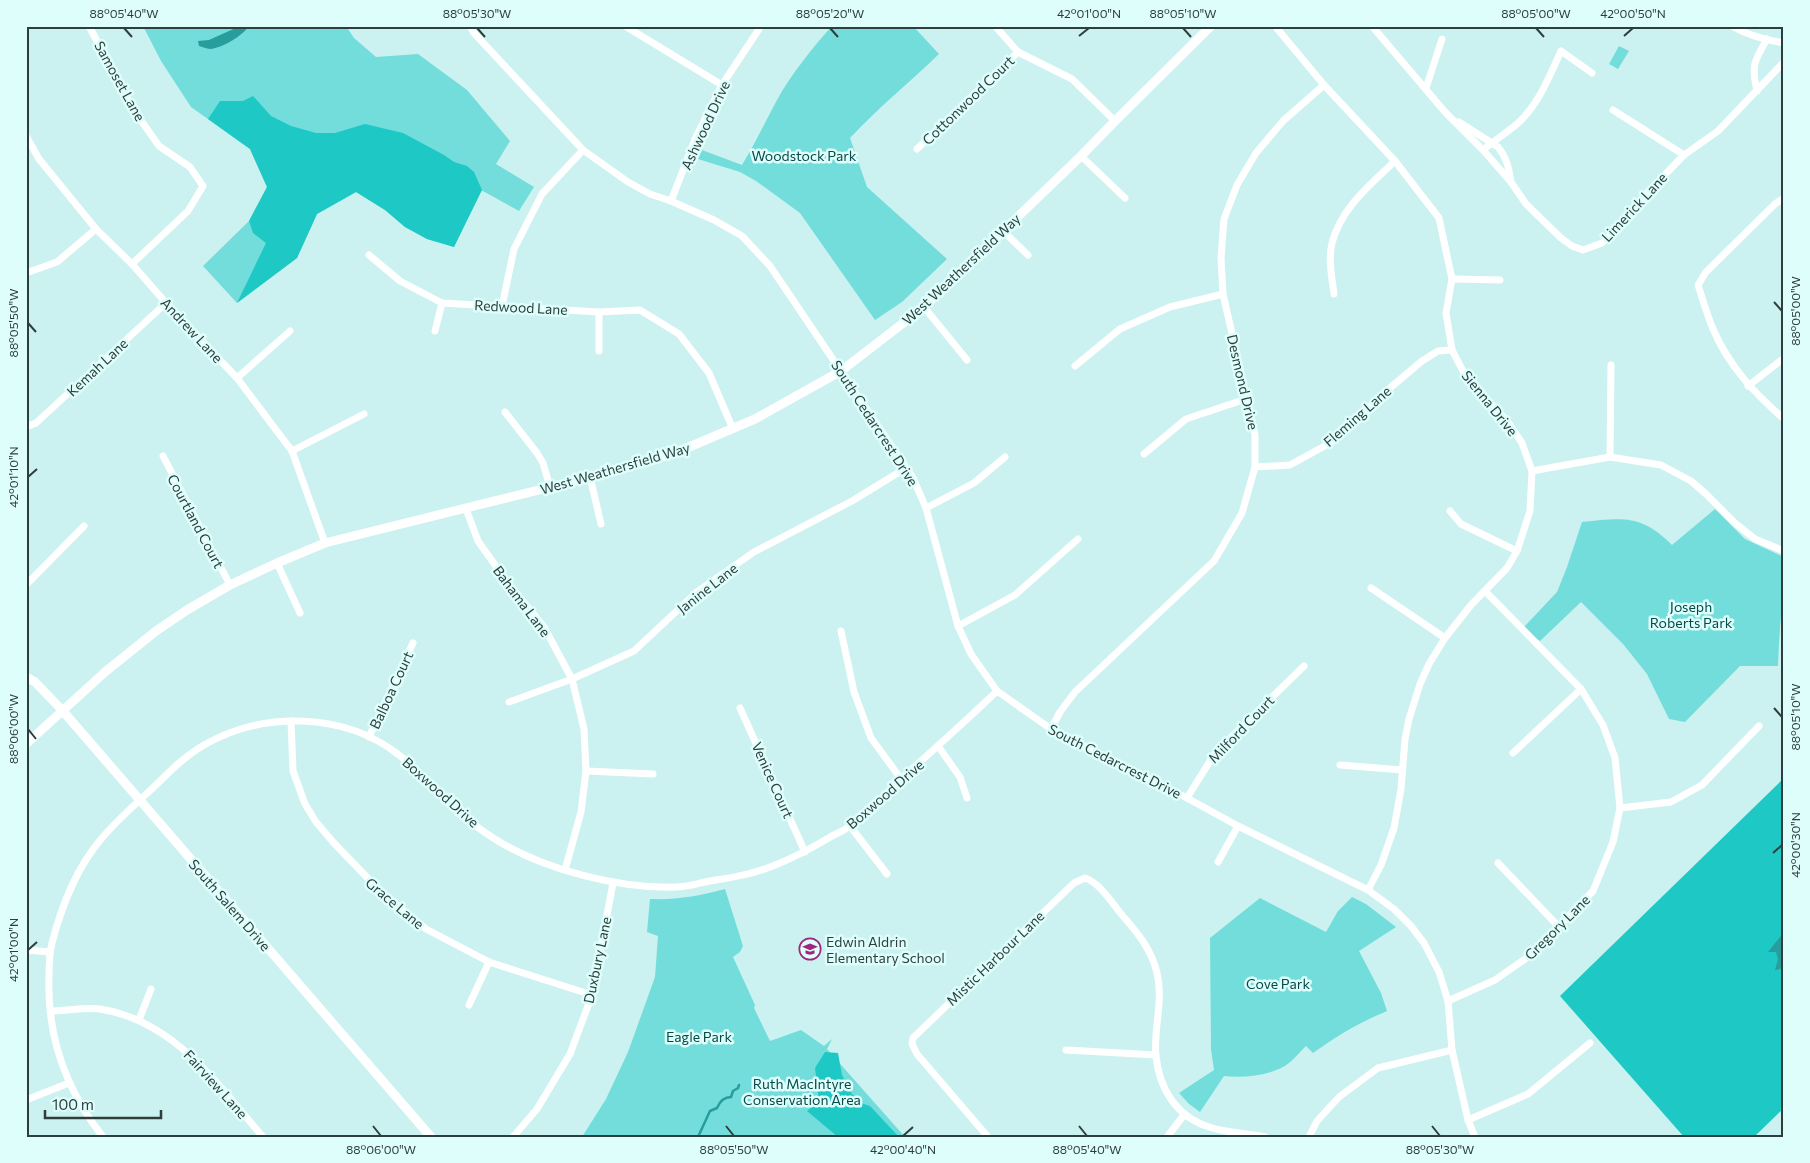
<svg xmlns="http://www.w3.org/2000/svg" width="1810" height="1163" viewBox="0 0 1810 1163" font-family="Commissioner,sans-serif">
  <rect width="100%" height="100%" fill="#cbf2f0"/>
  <g fill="#72ddda">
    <path d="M143 26H346L354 38 376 57 418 54 467 90 510 141 496 164 534 187 519 211 481 190 454 247 427 239 405 227 385 210 356 192 317 214 297 258 237 303 203 266 249 221 267 187 250 149 191 107 161 61Z"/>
    <path d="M832 26H913L939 54C910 82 878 108 850 138L867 187 947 259 902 302 875 320 800 213 756 181 740 172 698 159 702 150 742 165C755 144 765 122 777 100 790 76 813 47 832 26Z"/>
    <path d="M1619 46 1629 51 1618 69 1609 64Z"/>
    <path d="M1715 509 1745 539 1784 557C1784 593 1779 629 1778 666H1740L1685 722 1669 719 1647 674 1623 644 1581 602 1540 641 1522 629 1557 592 1567 567 1582 522C1623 518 1641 514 1672 545Z"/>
    <path d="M725 889 743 946 740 952 733 957 755 1005 754 1008 770 1041 801 1030 824 1046 832 1039 827 1049 905 1137H582L606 1099 628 1052 655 977 658 936 647 932 650 899C677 900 699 896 725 889Z"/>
    <path d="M1352 897 1366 904 1396 927 1359 951 1381 993 1387 1011C1360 1022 1337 1036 1313 1053L1306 1046C1301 1051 1295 1058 1289 1063 1272 1076 1245 1078 1224 1076L1200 1112 1189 1104 1179 1093 1214 1070 1211 1049 1210 938 1260 898 1326 932 1338 911Z"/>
  </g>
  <g fill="#1ec8c5">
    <path d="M253 96 271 116 291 126 316 133H335L365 124 403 133 444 155 454 162 467 166 474 172 482 190 454 247 427 239 405 227 385 210 356 192 317 214 297 258 237 303 266 243 253 233 249 221 267 187 250 149 208 119 220 101H243Z"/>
    <path d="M1784 778V1108L1754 1137H1684L1560 996Z"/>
    <path d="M825 1052 838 1053 842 1075 852 1094 861 1103 870 1106 899 1137H838L807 1111 819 1101 815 1068Z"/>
  </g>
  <g fill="#279e9c">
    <path d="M240 26H249C242 36 224 47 211 49 208 49 203 47 199 46L198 41 209 40Z"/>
    <path d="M1784 932V968L1775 970 1778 959 1776 952H1768Z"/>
  </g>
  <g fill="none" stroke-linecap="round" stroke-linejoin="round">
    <path stroke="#279e9c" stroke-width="2.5" d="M698 1137 710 1111 717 1108C720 1101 724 1097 731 1097L733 1091 738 1088 739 1085"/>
    <g stroke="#fff" stroke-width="7">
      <path d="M89 26 133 109 159 146 190 167 203 186 188 211 132 264"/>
      <path d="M470 26 474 33 583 150 628 182 650 194 671 201 714 220 742 236 770 266 913 478 926 508 958 626 971 654 997 691 1051 729 1187 798 1238 826 1368 890 1394 909 1411 926 1424 943 1439 972 1448 1001 1452 1050 1468 1120 1475 1137"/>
      <path d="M625 26 722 85"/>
      <path d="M995 26 1018 52 1072 79 1115 121"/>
      <path d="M1275 26 1324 85 1395 161 1439 218 1452 279 1446 313 1452 350 1465 375 1508 422 1522 443 1532 471 1530 511 1517 551 1507 568 1471 605 1445 638 1429 664 1420 684 1409 719 1405 739 1401 789 1394 828 1381 865 1368 890"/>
      <path d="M1372 26 1445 112 1483 150 1511 182 1526 204 1561 238 1572 246 1583 250 1602 243 1620 226 1648 192 1684 155 1718 131 1784 62"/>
      <path d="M1732 26C1747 35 1766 40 1784 43"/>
      <path d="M1426 88 1442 39"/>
      <path d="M1757 91C1751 65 1754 62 1767 39"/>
      <path d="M1613 110 1684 155"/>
      <path d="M1459 122 1498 147C1507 158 1509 169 1511 182"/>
      <path d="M26 136 39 159 96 229 132 264 166 303 237 378 292 451 325 543"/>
      <path d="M917 149 1018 52"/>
      <path d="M1483 150C1494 141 1506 133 1517 124 1539 104 1549 77 1561 51L1592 73"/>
      <path d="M1081 156 1125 198"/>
      <path d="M1784 198 1775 204 1706 272 1698 285C1703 300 1707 315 1713 329 1729 366 1754 393 1784 419"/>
      <path d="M671 201 696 137 722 85 761 26"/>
      <path d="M1003 231 1028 255"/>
      <path d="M369 255 400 281 442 303 599 312 640 310 679 334 709 373 733 429"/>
      <path d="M26 273 57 262 96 229"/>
      <path d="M1452 279 1500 280"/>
      <path d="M1334 294C1332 278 1328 259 1332 243 1341 208 1370 185 1395 161"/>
      <path d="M502 306 514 249 542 194 583 150"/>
      <path d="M924 307 967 360"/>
      <path d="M435 331 442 303"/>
      <path d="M599 351V312"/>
      <path d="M1075 366 1120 329 1170 307 1223 294"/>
      <path d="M237 378 290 331"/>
      <path d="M1748 386 1784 358"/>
      <path d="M505 412 537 453 543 463 550 487"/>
      <path d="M26 427 36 423 166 303"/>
      <path d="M292 451 364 414"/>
      <path d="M1144 454 1186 419 1246 399"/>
      <path d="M163 456 230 585"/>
      <path d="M1610 457 1611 365"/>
      <path d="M1255 467 1290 465 1332 442 1384 393 1422 361 1438 351 1452 350"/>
      <path d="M1532 471 1610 457 1661 465 1691 481 1706 494 1735 523 1755 539 1784 551"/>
      <path d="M590 477 601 524"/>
      <path d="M926 508 974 483 1005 457"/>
      <path d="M466 509 478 541 505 579 544 627 572 679 584 729 586 771 581 812 565 870"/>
      <path d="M1450 511 1461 524 1517 551"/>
      <path d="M277 563 300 613"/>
      <path d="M26 585 84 526"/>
      <path d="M1371 588 1445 638"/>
      <path d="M958 626 1015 595 1078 539"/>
      <path d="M841 631 854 692 871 738 901 779"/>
      <path d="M509 702 572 679 634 651 698 591 754 552 852 501 906 468"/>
      <path d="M740 708 805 852"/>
      <path d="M291 721 293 771 305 804 316 822 333 842 381 892 426 929 489 962 592 995"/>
      <path d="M1051 729 1060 712 1075 692 1214 561 1242 513 1255 467V435L1223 294 1221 258 1224 219 1237 185 1256 153 1283 121 1324 85"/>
      <path d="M369 737 413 643"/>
      <path d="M938 746 960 777 967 798"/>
      <path d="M1513 753 1581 689"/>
      <path d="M1340 765 1402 770"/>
      <path d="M586 771 653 774"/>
      <path d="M1187 798 1215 753 1304 666"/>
      <path d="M1620 808 1671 802 1702 785 1759 726"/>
      <path d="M850 826 887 874"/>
      <path d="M1218 862 1238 826"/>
      <path d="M1498 863 1559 927"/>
      <path d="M26 950 50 952"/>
      <path d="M1448 1001 1495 980 1532 954 1593 891 1613 842 1620 808 1615 758 1603 725 1581 689 1485 591"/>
      <path d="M469 1005 489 962"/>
      <path d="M50 1011C66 1011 85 1007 100 1009 175 1021 217 1084 263 1137"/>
      <path d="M139 1020 151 989"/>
      <path d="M1066 1050 1156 1055"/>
      <path d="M26 1100 69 1083"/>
      <path d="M1468 1120 1528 1094 1590 1043"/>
      <path d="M103 1137C66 1090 47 1036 49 977 49 965 49 954 52 943 62 905 76 868 102 838 118 819 138 802 156 785 171 770 185 756 204 745 263 711 344 712 399 755 416 768 429 783 444 798 460 814 478 829 498 841 546 870 620 889 676 887 687 887 699 883 710 881 723 879 737 877 751 873 779 866 807 851 832 836 838 833 845 830 850 826 869 813 884 794 901 779 933 750 966 721 997 691"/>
      <path d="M513 1137 537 1109 570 1054 592 995 613 883"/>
      <path d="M988 1137 917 1054 912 1044 913 1038 1074 883 1085 878C1100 883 1112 903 1122 915 1137 932 1152 950 1157 973 1164 1001 1153 1029 1156 1056 1159 1089 1177 1117 1209 1127 1226 1133 1247 1133 1265 1137"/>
      <path d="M1167 1137 1184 1115"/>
      <path d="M1309 1137 1317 1121 1339 1097 1378 1068 1452 1050"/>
    </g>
    <g stroke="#fff" stroke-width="9">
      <path d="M26 677 35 682 62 710 431 1137"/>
      <path d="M26 744 105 672 156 631 187 610 230 585 277 563 325 543 619 470 675 453 755 419 841 371 924 307 1081 156 1115 121 1211 26"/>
    </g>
  </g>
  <path fill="none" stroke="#2e3e3d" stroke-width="2" d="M124 28 132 37M477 28 485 37M830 28 838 37M1183 28 1191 37M1536 28 1544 37M1079 36 1089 28M1624 36 1633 28M1774 302 1782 311M28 323 36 332M28 477 37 469M1774 708 1782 717M28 729 36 739M1773 853 1782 845M28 950 37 942M373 1126 381 1136M726 1126 734 1136M1079 1126 1087 1136M1432 1126 1440 1136M903 1136 913 1127"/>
  <defs>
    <g id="school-ring" transform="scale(1.125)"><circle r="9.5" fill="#defefc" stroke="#a0257b" stroke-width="1.5"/><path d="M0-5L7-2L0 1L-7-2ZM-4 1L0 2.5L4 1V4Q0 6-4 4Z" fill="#a0257b"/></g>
  </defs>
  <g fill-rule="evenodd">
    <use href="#school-ring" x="810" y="949"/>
  </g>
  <g text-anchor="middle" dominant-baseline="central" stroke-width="5" stroke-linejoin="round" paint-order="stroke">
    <g font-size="14" fill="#2e3e3d" stroke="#defefc">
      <text transform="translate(120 81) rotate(61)">Samoset Lane</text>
      <text transform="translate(968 100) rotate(-44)">Cottonwood Court</text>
      <text transform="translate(705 125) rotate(-65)">Ashwood Drive</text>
      <text transform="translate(1634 207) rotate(-47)">Limerick Lane</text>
      <text transform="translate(961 269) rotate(-43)">West Weathersfield Way</text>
      <text transform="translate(521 307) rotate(3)">Redwood Lane</text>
      <text transform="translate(192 330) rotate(47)">Andrew Lane</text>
      <text transform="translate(97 367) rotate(-43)">Kemah Lane</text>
      <text transform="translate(1243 382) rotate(77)">Desmond Drive</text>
      <text transform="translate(1490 403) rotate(51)">Sienna Drive</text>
      <text transform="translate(1357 416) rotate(-41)">Fleming Lane</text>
      <text transform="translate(875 423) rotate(57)">South Cedarcrest Drive</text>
      <text transform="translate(615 468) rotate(-16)">West Weathersfield Way</text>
      <text transform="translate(196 521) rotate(62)">Courtland Court</text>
      <text transform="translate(707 588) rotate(-38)">Janine Lane</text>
      <text transform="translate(522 601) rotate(53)">Bahama Lane</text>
      <text transform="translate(391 690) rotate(-65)">Balboa Court</text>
      <text transform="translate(1241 729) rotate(-46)">Milford Court</text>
      <text transform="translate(1115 761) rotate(27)">South Cedarcrest Drive</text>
      <text transform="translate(773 780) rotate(66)">Venice Court</text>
      <text transform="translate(441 792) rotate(42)">Boxwood Drive</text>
      <text transform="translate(885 794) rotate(-41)">Boxwood Drive</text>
      <text transform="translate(395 903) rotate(40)">Grace Lane</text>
      <text transform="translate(230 905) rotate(49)">South Salem Drive</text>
      <text transform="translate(1557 927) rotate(-45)">Gregory Lane</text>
      <text transform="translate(995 958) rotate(-44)">Mistic Harbour Lane</text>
      <text transform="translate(597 960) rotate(-78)">Duxbury Lane</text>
      <text transform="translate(216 1084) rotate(48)">Fairview Lane</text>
    </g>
    <g font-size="14" fill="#054a49" stroke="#defefc">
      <text x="804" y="155">Woodstock Park</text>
      <text x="1691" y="606">Joseph<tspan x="1691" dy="16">Roberts Park</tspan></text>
      <text x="1278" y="983">Cove Park</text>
      <text x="699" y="1036">Eagle Park</text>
      <text x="802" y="1083">Ruth MacIntyre<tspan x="802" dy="16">Conservation Area</tspan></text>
    </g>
    <g font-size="14" fill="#2e3e3d" stroke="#defefc" text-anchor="start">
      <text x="826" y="941">Edwin Aldrin<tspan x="826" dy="16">Elementary School</tspan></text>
    </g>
  </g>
  <rect width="1810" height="1163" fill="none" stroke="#defefc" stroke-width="55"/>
  <path d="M45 1110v8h116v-8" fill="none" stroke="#2e3e3d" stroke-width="2.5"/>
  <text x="52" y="1110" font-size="15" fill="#2e3e3d" stroke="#defefc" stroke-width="4" paint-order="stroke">100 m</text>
  <rect x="28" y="28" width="1754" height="1108" fill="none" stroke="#2e3e3d" stroke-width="2"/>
  <g font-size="12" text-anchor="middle" fill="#2e3e3d">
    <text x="124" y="18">88°05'40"W</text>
    <text x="477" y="18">88°05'30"W</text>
    <text x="830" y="18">88°05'20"W</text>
    <text x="1089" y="18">42°01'00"N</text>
    <text x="1183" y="18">88°05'10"W</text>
    <text x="1536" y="18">88°05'00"W</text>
    <text x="1633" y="18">42°00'50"N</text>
    <text transform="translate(1796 311) rotate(-90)" y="4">88°05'00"W</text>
    <text transform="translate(14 323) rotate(-90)" y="4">88°05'50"W</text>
    <text transform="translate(14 477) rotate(-90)" y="4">42°01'10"N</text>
    <text transform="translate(1796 717) rotate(-90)" y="4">88°05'10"W</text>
    <text transform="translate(14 729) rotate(-90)" y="4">88°06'00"W</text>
    <text transform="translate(1796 845) rotate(-90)" y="4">42°00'30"N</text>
    <text transform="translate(14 950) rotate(-90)" y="4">42°01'00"N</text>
    <text x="381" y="1154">88°06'00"W</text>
    <text x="734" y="1154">88°05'50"W</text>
    <text x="903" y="1154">42°00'40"N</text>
    <text x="1087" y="1154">88°05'40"W</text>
    <text x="1440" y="1154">88°05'30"W</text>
  </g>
</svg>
